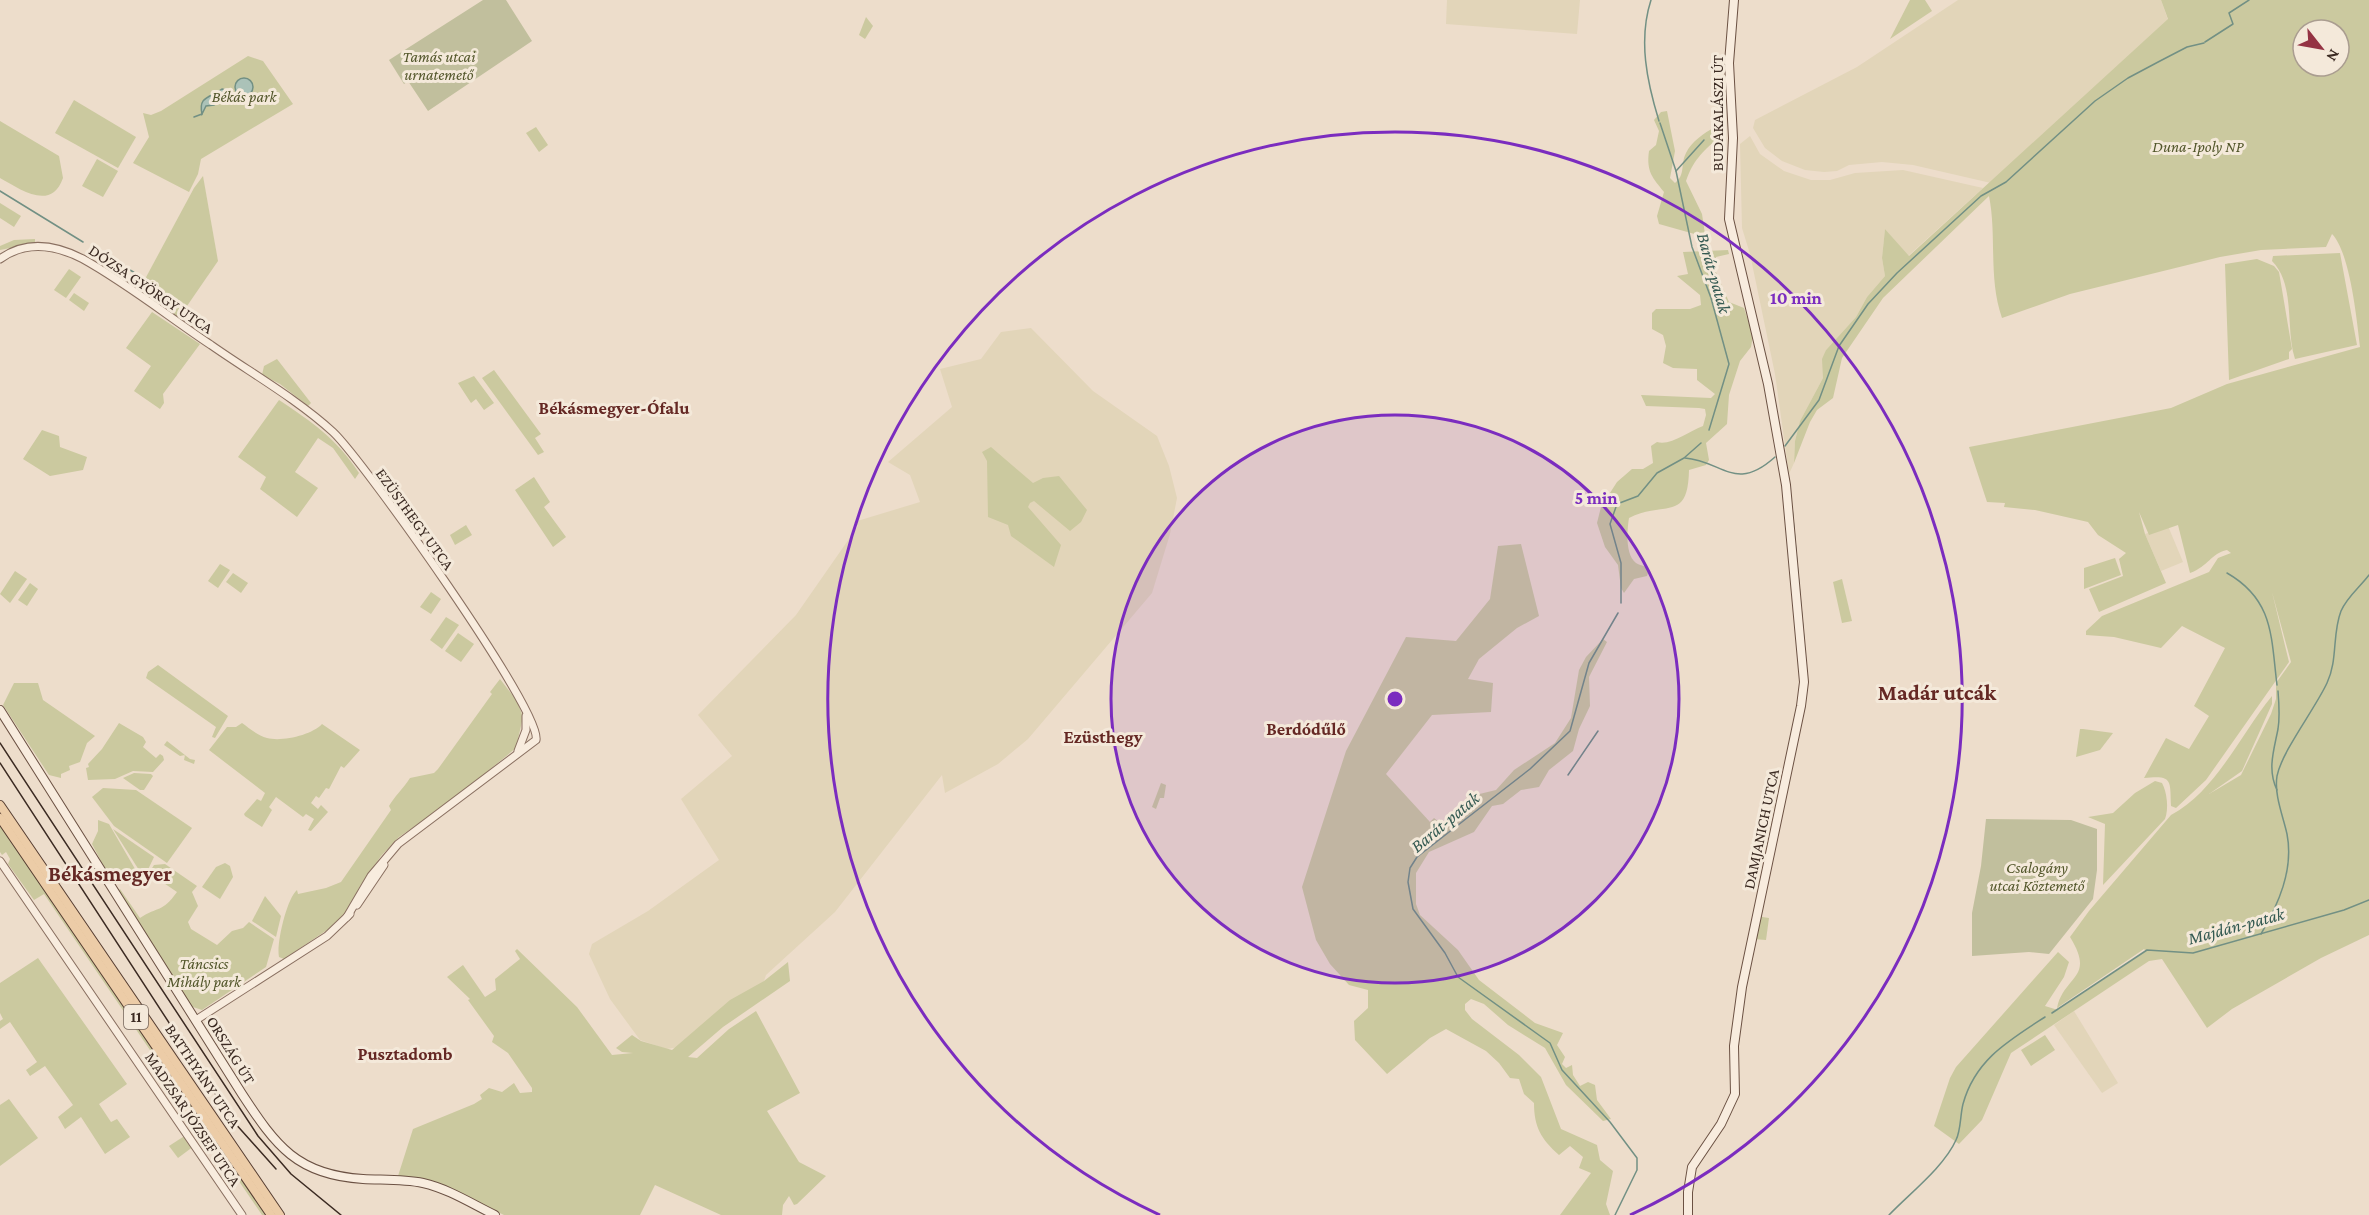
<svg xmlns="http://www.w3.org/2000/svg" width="2369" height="1215" viewBox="0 0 2369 1215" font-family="'Crimson Pro',serif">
  <rect width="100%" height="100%" fill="#edddcb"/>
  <g fill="#e2d5b9">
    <path d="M1447 0H1580L1577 34 1446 24Z"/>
    <path d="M1958 0H2161L2168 20 1991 183 1913 165 1882 162 1849 165 1837 171 1824 172 1805 170 1782 161 1765 148 1753 128 1755 120 1857 67Z"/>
    <path d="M1750 136 1760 154 1784 171 1811 180H1830L1855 173 1903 170 1983 188 1908 256 1885 229 1882 258 1885 276 1867 297 1856 317 1826 350 1823 378 1800 421 1795 441 1794 463 1789 474 1775 374 1750 254 1742 228 1740 144Z"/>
    <path d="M1031 328 1093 391 1157 436 1169 466 1177 498 1170 534 1152 593 1028 739 998 764 945 793 942 775 835 912 766 975 764 981 680 1047 666 1049 640 1040 610 999 589 954 592 944 648 911 719 860 681 799 732 756 698 715 796 615 858 526 854 522 920 502 910 475 888 462 952 407 940 369 981 359 1001 332Z"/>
    <path d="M2168 526 2183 562 2161 571 2145 534Z"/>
    <path d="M2074 1011 2118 1083 2102 1093 2054 1025Z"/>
  </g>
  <g fill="#cbc99f" fill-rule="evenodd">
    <path d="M1910 0H1925L1932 11 1890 39Z"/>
    <path d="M2161 0H2369V935L2321 958 2232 1009 2207 1028 2162 959 2149 961 2011 1053 1982 1120 1959 1144 1934 1126 1950 1078 1956 1067 2058 952 2069 962 2064 977 2045 1006 2058 1010 2146 951 2144 949 2057 1008C2064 975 2096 979 2070 937L2089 911 2171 815C2216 791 2240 735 2272 696V704L2242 771 2209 794 2241 775 2271 714 2276 699V683L2291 662 2272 592 2289 662 2206 780 2176 808 2171 806C2170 780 2173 775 2144 778L2166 738 2189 749 2209 716 2194 706 2225 648 2182 626 2161 648 2114 637 2086 635V631L2102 616 2209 572 2218 558 2231 553 2227 550C2210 554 2209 566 2190 573L2178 525 2149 535 2139 512 2145 534 2166 583 2099 612 2089 589 2123 576 2119 559 2126 553 2098 535 2088 522 2035 510 2004 507 2005 503 1987 502 1969 447 2171 408 2227 384 2360 347C2357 320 2350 252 2332 234L2326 247 2261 250 2220 257 2070 294 2002 318C1988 278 1997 236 1989 196L1883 298 1842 358 1833 398 1817 410 1810 422 1794 463 1795 441 1800 421 1823 378 1822 359 1826 350 1856 317 1867 297 1885 276 1882 258 1885 229 1909 256 2168 19ZM2303 30H2339V66H2303Z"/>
    <path d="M866 17 873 26 865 39 859 35Z"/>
    <path d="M248 56 263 61 293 104 201 159 198 174 189 192 133 163 149 137 143 113 151 115 161 111Z"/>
    <path d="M74 100 136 137 118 168 55 133Z"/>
    <path d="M1667 111 1675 151 1670 178 1675 183C1686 174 1680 165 1686 153 1691 142 1704 133 1715 127L1719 133 1717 139C1702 152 1693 161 1686 181L1702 214 1705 234 1698 235 1659 224 1657 216 1664 192C1653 178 1646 172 1649 151L1656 145 1659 131 1654 120 1661 112Z"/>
    <path d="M0 121 59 156 63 178C51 212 20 189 0 178Z"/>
    <path d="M536 127 548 145 539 152 526 133Z"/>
    <path d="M97 159 118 171 103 197 82 186Z"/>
    <path d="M203 176 218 261 178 319 137 294 194 188Z"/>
    <path d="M0 203 21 216 14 227 0 218Z"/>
    <path d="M35 239V243L0 250V246L14 240Z"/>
    <path d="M1728 250 1729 254 1716 257 1715 270 1729 302 1744 308 1753 336 1751 347 1740 361 1729 395 1727 424 1706 443 1709 460 1706 465 1689 470C1688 523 1665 500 1629 518 1627 530 1625 555 1636 563 1641 566 1645 565 1649 570L1647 576 1634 579 1624 593 1621 588 1618 565 1605 547 1597 523 1601 507 1617 482 1632 469H1643L1653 463 1651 446 1657 442C1671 446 1689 431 1703 426L1706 415 1705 409 1699 408 1646 406 1641 395 1711 398 1715 394 1697 380V369L1673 368 1663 363 1666 346 1663 335 1652 329V313L1656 309H1690L1701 305 1700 295 1677 276 1688 274 1683 252Z"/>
    <path d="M2340 253 2357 345 2295 359C2285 329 2296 285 2272 261L2273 256Z"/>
    <path d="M2257 259 2274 266 2279 272 2292 349 2289 352V359L2229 380 2225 264Z"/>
    <path d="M69 269 81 277 66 298 54 290Z"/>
    <path d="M74 293 89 303 84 311 69 300Z"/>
    <path d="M152 312 200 344 163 394 164 403 160 409 134 391 151 366 126 348Z"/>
    <path d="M277 359 311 403 308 406 280 384 262 375 264 366Z"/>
    <path d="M494 370 541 434 535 438 544 452 538 455 482 378Z"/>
    <path d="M474 376 494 403 484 410 476 399 471 403 458 383Z"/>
    <path d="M279 400C312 422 337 439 359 473L355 479 333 448 318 438 295 472 318 488 297 517 260 489 266 477 238 457Z"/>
    <path d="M42 430 59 436 60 447 87 457 83 470 50 476 23 459Z"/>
    <path d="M991 447 1033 483 1043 478 1059 476 1087 510 1081 522 1070 531 1034 501 1030 503 1028 507 1061 545 1054 567 1011 536 1008 525 988 517 987 461 982 452Z"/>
    <path d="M534 477 550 502 544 507 566 537 553 547 515 490Z"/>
    <path d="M466 525 472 535 455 545 450 535Z"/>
    <path d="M1521 544 1539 616 1517 628 1479 659 1468 679 1493 683 1491 712 1432 715 1386 774 1430 822 1434 818 1443 825C1455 816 1457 809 1467 797L1496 790 1514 770 1555 743 1571 718 1579 670 1586 657 1603 639 1607 642 1589 677 1590 706 1579 729 1573 751 1549 770 1539 787 1521 790 1503 804 1492 806 1474 832 1429 852 1416 873V904L1420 915 1458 950 1479 980 1535 1023 1563 1033 1557 1045 1565 1057 1562 1064 1566 1068 1572 1065 1573 1075 1580 1086 1588 1082 1595 1085 1597 1100 1611 1119 1603 1121 1566 1085 1545 1048 1508 1025 1484 1004 1471 999 1465 1004V1010L1472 1019 1519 1055 1541 1077 1561 1129 1597 1145 1600 1160 1613 1171 1606 1204 1610 1215H1560L1591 1173 1579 1168 1583 1157 1570 1146 1559 1155C1541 1139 1534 1127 1534 1103L1524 1094 1519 1079 1510 1078 1499 1063 1486 1051 1446 1029 1430 1038 1387 1074 1355 1040 1354 1021 1368 1008V990L1349 985 1330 964 1316 940 1302 887 1346 751 1406 637 1456 641 1490 599 1498 546Z"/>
    <path d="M2115 558 2121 575 2084 589V568Z"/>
    <path d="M220 564 230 570 218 588 208 581Z"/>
    <path d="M15 571 27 579 10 603 0 594Z"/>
    <path d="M233 573 248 583 241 593 226 582Z"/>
    <path d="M1842 579 1852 621 1842 623 1833 582Z"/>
    <path d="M30 583 38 589 27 606 18 600Z"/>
    <path d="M431 592 441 599 431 614 420 607Z"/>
    <path d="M446 617 459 625 442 649 430 640Z"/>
    <path d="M458 633 474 644 461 662 445 651Z"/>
    <path d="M158 665 228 716 215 738 212 737 216 727 146 678 148 672Z"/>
    <path d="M500 679 517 701 523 717 516 748 449 803 399 837 381 856 360 886 349 908 333 926 284 959 279 957C276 944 287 898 297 890L298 894 326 888 341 882 391 810 389 806C394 797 403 789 410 778L434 773 438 769 492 694 490 692Z"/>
    <path d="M14 683H38L43 700 95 736 87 743 80 762 69 766 70 770 61 774V778L49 775 3 705Z"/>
    <path d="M119 723 143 737 146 742 143 747 156 758 160 754 163 756 164 760 153 772 133 771 115 779 88 780 86 768 89 767 88 764 102 749Z"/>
    <path d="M242 723C249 728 258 736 267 738 282 742 312 735 322 724L360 750 344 768 341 766 329 789 326 788 319 798 316 796 311 803 318 809 321 805 328 812 311 831 308 830 314 819 306 814 303 817 276 797 269 807 272 810 262 827 245 816 244 814 257 799 261 801 265 793 209 750 227 727H236Z"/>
    <path d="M2080 729H2083L2113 733 2100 750 2076 757Z"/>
    <path d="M167 741 190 759 195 760 194 764 184 760 185 755 180 756 164 745Z"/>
    <path d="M134 773 151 774 153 776 144 790H140L123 778Z"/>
    <path d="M2155 781 2162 783C2167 792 2169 809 2165 819L2103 885 2105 824 2088 817 2113 813 2135 793Z"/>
    <path d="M1161 783 1166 785 1164 798H1160L1156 809 1152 807Z"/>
    <path d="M103 788 136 790 192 828 167 863 114 826 92 797Z"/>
    <path d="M98 820 109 824 142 881 128 869 115 877 118 884H113L92 844 98 831Z"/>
    <path d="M0 825 266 1215H262L44 894 34 900 8 864 10 859 6 852 2 855 0 852Z"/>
    <path d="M113 829 154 857 144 878Z"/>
    <path d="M225 863 230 866 233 877 220 899 202 887 216 867Z"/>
    <path d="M165 864 197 886 192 892 198 906 188 922 191 929 217 945 232 931 243 928 249 922 274 939 266 967 202 1010 190 1006 118 891 120 889 140 918C158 906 162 913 177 892L149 873 154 865Z"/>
    <path d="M265 896 281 916 276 937 252 921Z"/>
    <path d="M1756 916 1769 918 1766 940 1753 939Z"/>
    <path d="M517 949 577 1007 612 1055 633 1053 622 1052 616 1048 632 1035 641 1041 672 1050 730 1000 764 981 788 962 790 981 723 1027 688 1057 697 1058 729 1029 756 1011 800 1093 767 1111 799 1162 826 1176 797 1204 794 1205 789 1196 783 1205 782 1215H721L655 1185 640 1215H504L439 1184 398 1176 413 1129 474 1104 482 1099 480 1095 489 1088 502 1092 514 1083 520 1093 532 1092V1088L508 1053 492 1042 494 1036 468 1000 470 999 447 977 463 965 485 997 496 990 495 979 520 959 515 951Z"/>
    <path d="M38 958 127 1084 99 1104 111 1122 117 1119 130 1137 105 1154 81 1117 65 1129 58 1117 73 1105 45 1066 30 1076 26 1070 37 1062 10 1022 0 1029V1021L3 1019 0 1013V983Z"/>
    <path d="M2045 1035 2055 1050 2031 1066 2021 1050Z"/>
    <path d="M9 1099 38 1138 0 1166V1105Z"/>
    <path d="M186 1135 194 1146 178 1158 169 1146Z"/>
  </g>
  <g fill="#c1bf9d">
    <path d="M483 0H506L532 41 428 111 408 81 404 84 389 60Z"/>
    <path d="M1986 819 2071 820 2097 829V870L2093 899 2049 954 2029 952 1972 956V913L1981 866Z"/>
  </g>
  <g fill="#abc2b8" stroke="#729084" stroke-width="1.5">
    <circle cx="244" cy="87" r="9"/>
    <path d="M222 89 226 90 225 96 214 105 206 106 202 114C198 96 210 98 222 89Z"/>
  </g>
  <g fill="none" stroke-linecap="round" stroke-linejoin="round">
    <g stroke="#729084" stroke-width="1.5">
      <path d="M1651 0C1638 40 1647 82 1659 121"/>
      <path d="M2205 42 2233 24 2229 13 2249 0"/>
      <path d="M194 117 202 114"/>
      <path d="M1660 123 1676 171 1692 247 1711 298 1729 364 1709 430"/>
      <path d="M1676 171 1704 140"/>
      <path d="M0 191 83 242"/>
      <path d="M91 246 110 257"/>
      <path d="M122 265 143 278"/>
      <path d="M1785 446 1819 400 1839 346 1868 304 1897 273 1981 196 2006 182 2095 101 2128 78 2160 61 2187 47 2204 43"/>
      <path d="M1685 458C1723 461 1735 493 1775 457"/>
      <path d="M1792 508 1804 641"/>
      <path d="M2227 573C2274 600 2271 637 2277 685"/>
      <path d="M1621 603V563L1610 524 1617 504 1638 496 1657 473 1684 458 1701 443"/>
      <path d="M1568 775 1598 731"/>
      <path d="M2277 790C2267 769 2274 750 2278 729 2280 717 2279 703 2278 691"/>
      <path d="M2261 934C2278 905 2294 870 2287 834 2283 816 2274 795 2277 776 2282 751 2315 709 2327 683 2338 660 2332 634 2341 611 2347 597 2360 587 2369 575"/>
      <path d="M2052 1013 2147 950 2193 953 2344 910 2369 900"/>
      <path d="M1615 1215 1637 1170V1158L1610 1122 1562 1070 1550 1043 1458 977 1445 953 1413 909 1408 882 1410 868 1417 857 1530 769 1570 731 1589 663 1618 613"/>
      <path d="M1889 1215C1909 1194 1944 1167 1956 1140 1961 1130 1960 1116 1963 1104 1975 1060 2008 1041 2045 1017"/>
    </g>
    <g stroke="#896f60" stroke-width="9">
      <g id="tertiary">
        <path d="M0 259C26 240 56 245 83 259 128 284 169 317 211 345 251 373 297 399 333 432 363 460 543 713 536 740L398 844 371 876 347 917"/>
        <path d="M518 751 526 730V716"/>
        <path d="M0 861 242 1215"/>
        <path d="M357 905 384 865"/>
        <path d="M196 1020 327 936 350 914"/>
      </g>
    </g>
    <g stroke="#6b5143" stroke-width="10">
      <g id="secondary">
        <path d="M0 710 242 1094C276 1146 297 1175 363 1179 383 1180 404 1179 423 1183 449 1189 472 1204 495 1215"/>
        <path d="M1688 1215V1192L1692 1167 1721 1124 1735 1094 1734 1046 1742 987 1801 706 1804 682 1786 485 1768 384 1729 219 1733 138 1729 63 1734 0"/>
      </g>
    </g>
    <g stroke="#573f33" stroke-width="10">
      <g id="primary">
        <path d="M0 805 280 1215"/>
        <path d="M0 818 271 1215"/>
      </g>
    </g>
    <use href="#tertiary" stroke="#f8ecde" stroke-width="7"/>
    <use href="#secondary" stroke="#f8ecde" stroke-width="8"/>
    <use href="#primary" stroke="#eccca7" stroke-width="8"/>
    <g stroke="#3b2a22" stroke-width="1.5">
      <path d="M0 743 258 1136 291 1174 341 1215"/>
      <path d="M0 763 233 1121 276 1169"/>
    </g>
  </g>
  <circle cx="1395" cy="699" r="284" fill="#7b2cbf" fill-opacity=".12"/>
  <g fill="none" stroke="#7b2cbf" stroke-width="3">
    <circle cx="1395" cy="699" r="284"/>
    <path d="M1160 1215A567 567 0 1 1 1630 1215"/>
  </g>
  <g text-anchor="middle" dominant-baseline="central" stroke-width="6" stroke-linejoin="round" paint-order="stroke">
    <rect fill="#f4e9da" stroke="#726359" stroke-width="1.5" x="124" y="1005" width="24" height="24" rx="4.5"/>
    <g font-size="15" font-weight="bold" fill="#3b2a22">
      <text x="136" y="1017">11</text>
    </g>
    <g font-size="16" font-style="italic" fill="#52562a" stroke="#f4e9da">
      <text x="439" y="56">Tamás utcai<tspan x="439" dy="18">urnatemető</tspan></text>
      <text x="244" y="96">Békás park</text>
      <text x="2198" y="146">Duna-Ipoly NP</text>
      <text x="2037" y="867">Csalogány<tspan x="2037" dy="18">utcai Köztemető</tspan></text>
      <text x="204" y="963">Táncsics<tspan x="204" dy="18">Mihály park</tspan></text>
    </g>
    <g font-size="16" fill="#3b2a22" stroke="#f4e9da">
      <text transform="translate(1717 113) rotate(-90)">BUDAKALÁSZI ÚT</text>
      <text transform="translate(151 289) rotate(34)">DÓZSA GYÖRGY UTCA</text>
      <text transform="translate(415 519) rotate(54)">EZÜSTHEGY UTCA</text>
      <text transform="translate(1761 829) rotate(-78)">DAMJANICH UTCA</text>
      <text transform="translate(231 1050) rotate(58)">ORSZÁG ÚT</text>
      <text transform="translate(203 1076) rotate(56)">BATTHYÁNY UTCA</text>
      <text transform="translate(193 1119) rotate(56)">MADZSAR JÓZSEF UTCA</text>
    </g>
    <g font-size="18" font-style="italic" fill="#335951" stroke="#f4e9da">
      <text transform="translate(1714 273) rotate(74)">Barát-patak</text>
      <text transform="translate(1445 822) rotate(-40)">Barát-patak</text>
      <text transform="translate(2236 926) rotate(-15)">Majdán-patak</text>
    </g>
    <g font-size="18" font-weight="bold" fill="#652824" stroke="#f4e9da">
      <text x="614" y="408">Békásmegyer-Ófalu</text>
      <text x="1306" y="729">Berdódűlő</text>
      <text x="1103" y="737">Ezüsthegy</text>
      <text x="405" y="1054">Pusztadomb</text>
    </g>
    <g font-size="22" font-weight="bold" fill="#652824" stroke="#f4e9da">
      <text x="1937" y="692">Madár utcák</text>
      <text x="110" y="873">Békásmegyer</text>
    </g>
  </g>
  <circle cx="1395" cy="699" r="9" fill="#7b2cbf" stroke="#f4e9da" stroke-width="3"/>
  <g font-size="18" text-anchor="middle" font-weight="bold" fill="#7b2cbf" stroke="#f4e9da" stroke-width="6" stroke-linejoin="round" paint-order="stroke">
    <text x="1796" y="304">10 min</text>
    <text x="1596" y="504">5 min</text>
  </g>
  <g transform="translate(2321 48) rotate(121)"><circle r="28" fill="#f4e9da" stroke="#aa9d90" stroke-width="1.5"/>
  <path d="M0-4.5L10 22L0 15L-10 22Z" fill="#943343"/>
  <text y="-9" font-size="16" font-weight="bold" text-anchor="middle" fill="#3b2a22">N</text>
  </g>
</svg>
